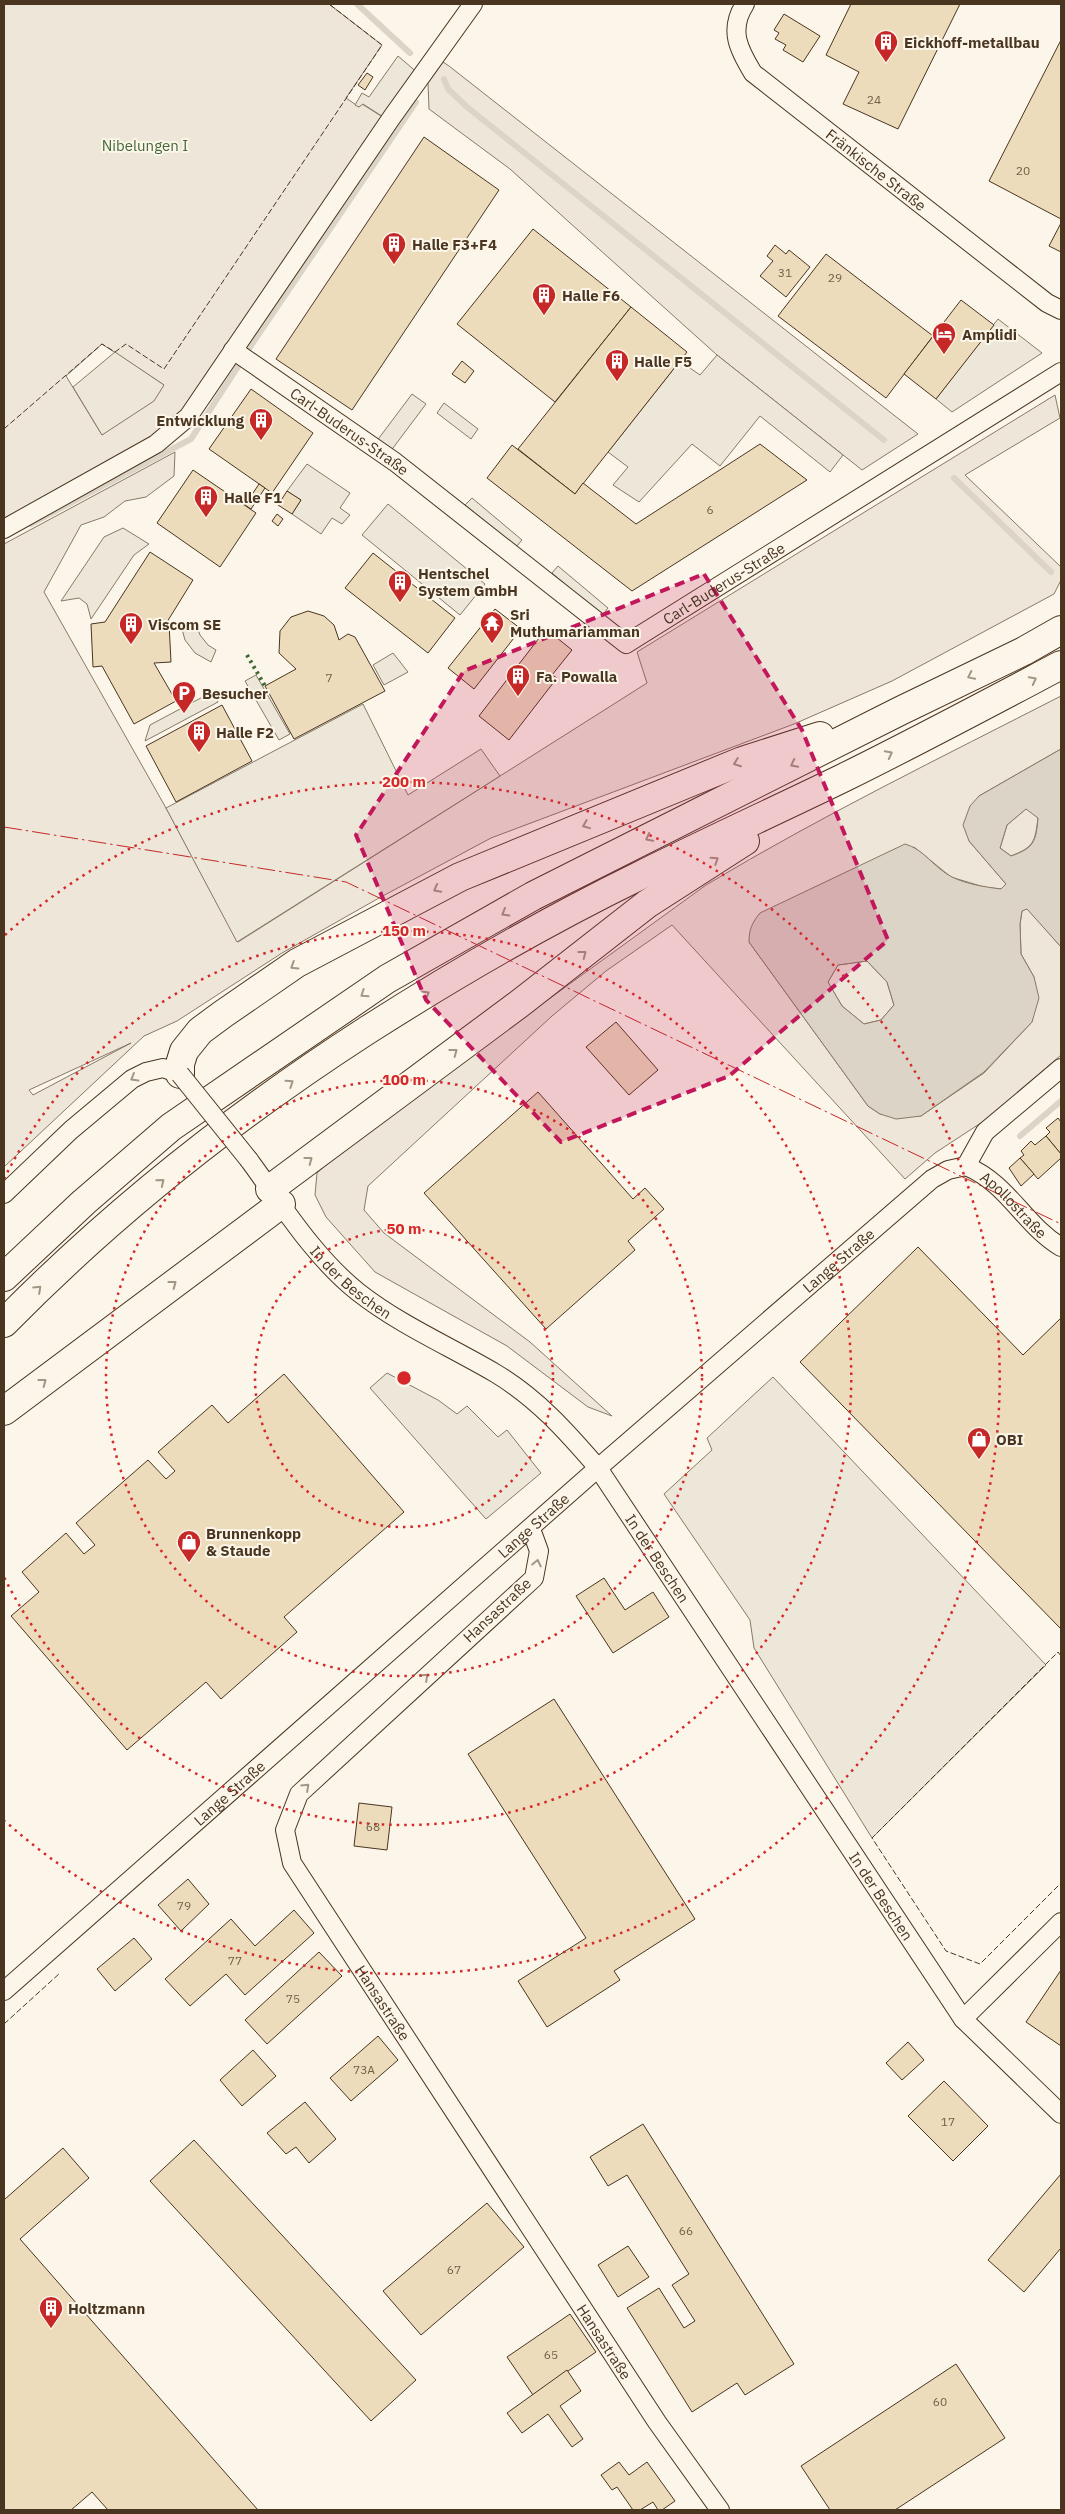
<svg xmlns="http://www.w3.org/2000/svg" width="1065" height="2514" viewBox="0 0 1065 2514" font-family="'IBM Plex Sans',sans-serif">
  <rect width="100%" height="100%" fill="#fbf6e9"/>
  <g fill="#ede6d9" stroke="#887966" fill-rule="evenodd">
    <path d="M4 4H329L382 45 346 98 359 107 362 104 389 121 171 434 4 525ZM102 344 164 385 102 435 66 376Z"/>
    <path d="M443 62 449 66 918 434 862 470 717 355 510 169 429 109 428 83Z"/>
    <path d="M1055 395 1060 418 965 475 1061 567V580L1054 594 892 681 794 724 491 838 379 898 282 953 177 1021 144 1036 4 1167V544L175 452 174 476 146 497 125 501 104 517 81 525 44 592 166 808 238 942 647 683 637 652ZM131 1043 33 1095 29 1090Z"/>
    <path d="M1061 696V749L979 796 969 841 1006 884 1001 889 984 887 951 877 914 847 749 942 868 1106 880 1114 921 1116 984 1073 1032 1022 1034 977 1021 954 1020 924 1022 911 1027 908 1061 947V1055L990 1117 935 1153 905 1179 672 925 606 971 552 1016 368 1186 364 1210 384 1233 530 1342 612 1416 588 1407 507 1346 375 1272 326 1217 315 1195 317 1173 349 1144 706 885C821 816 942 757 1061 696Z"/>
    <path d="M1027 808 1038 818C1035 842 1034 847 1011 856L1000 848 1007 825Z"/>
    <path d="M867 961 887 982 894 1005 881 1020 864 1024 842 1006 828 982 838 965Z"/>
  </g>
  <g fill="#ede7d9" stroke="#887966">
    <path d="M398 56 419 74 388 120 363 104 359 107 355 105 362 93 369 97Z"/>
    <path d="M998 319 1042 353 952 412 936 399Z"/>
    <path d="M115 352 164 385 154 401 102 435 73 387Z"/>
    <path d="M717 355 843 455 830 472 760 416 720 466 692 444 639 502 613 485 628 467 608 452 680 361 700 375Z"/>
    <path d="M412 394 426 404 387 456 373 446Z"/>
    <path d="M444 403 478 429 471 439 437 413Z"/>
    <path d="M307 464 350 493 340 508 350 515 342 524 332 518 321 534 292 514 301 500 287 491Z"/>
    <path d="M472 498 522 540 516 547 465 505Z"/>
    <path d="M388 504 485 584 460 615 362 535Z"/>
    <path d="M123 528 149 544 134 555 91 619 87 604 79 598 61 601 104 537Z"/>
    <path d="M558 566 608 608 602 616 552 573Z"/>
    <path d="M196 624 200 635 208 645 216 650 211 662 195 653 185 640 182 629Z"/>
    <path d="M393 653 408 672 384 685 373 665Z"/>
    <path d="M256 675 290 734 279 740 245 681Z"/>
    <path d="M212 692 218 702 145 741 150 725Z"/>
    <path d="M363 704 408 795 481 749 500 776 237 942 166 808Z"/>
    <path d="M387 1373 438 1400 457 1414 467 1406 498 1437 507 1430 541 1473 486 1519 370 1388Z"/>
    <path d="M773 1377 1046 1665 872 1838 754 1648 750 1620 664 1494 712 1450 707 1438Z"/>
  </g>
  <path fill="#dcd4c6" stroke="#887966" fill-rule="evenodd" d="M1061 749V947L1027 909 1022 911 1020 924 1021 954 1034 977 1039 998 1032 1022 984 1072 921 1116 896 1119 880 1114 868 1106 749 942C749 929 752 923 760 913L905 844C924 849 934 868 952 877 966 884 985 887 1001 889L1006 884 969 841 963 825 970 806 979 796ZM1026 809 1038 818C1036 842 1034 848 1011 856L1000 848 1007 825ZM867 961 887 982 894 1005 881 1020 864 1024 842 1006 828 982 838 965Z"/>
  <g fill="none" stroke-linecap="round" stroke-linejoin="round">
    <g stroke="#dcd4c6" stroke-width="6">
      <path d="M357 4 410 53"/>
      <path d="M444 79 448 89 467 107 884 440"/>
      <path d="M248 350 416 102"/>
      <path d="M954 478 1051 572"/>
      <path d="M31 524 191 439 239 365"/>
      <path d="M1020 1136 1061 1101"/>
    </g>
  </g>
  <g fill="#ecdcbc" stroke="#4a3520">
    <path d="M851 4H960L898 129 843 104 859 72 826 55Z"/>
    <path d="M784 14 820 36 803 62 783 50 786 45 775 39 779 33 774 30Z"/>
    <path d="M1061 40V219L989 181Z"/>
    <path d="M367 73 373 77 365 90 358 85Z"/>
    <path d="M424 137 499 190 352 410 276 359Z"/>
    <path d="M1061 223V252L1049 246Z"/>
    <path d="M533 229 631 307 555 402 457 324Z"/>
    <path d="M775 245 786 254 789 250 810 267 786 297 760 276 773 261 767 256Z"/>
    <path d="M826 254 933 336 886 398 778 316Z"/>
    <path d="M961 300 994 325 936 399 904 374Z"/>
    <path d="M631 307 687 352 575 494 518 449Z"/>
    <path d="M462 361 474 371 465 383 452 374Z"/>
    <path d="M251 389 313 433 272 493 209 449Z"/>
    <path d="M760 444 807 480 632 591 487 478 512 445 575 494 583 483 636 524Z"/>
    <path d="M193 470 256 513 220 567 157 523Z"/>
    <path d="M259 484 265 488 251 509 245 505Z"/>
    <path d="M287 491 301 500 292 514 278 505Z"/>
    <path d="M277 514 283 519 278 526 272 521Z"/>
    <path d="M150 552 193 580 167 622 169 623 171 662 154 663 176 701 134 724 102 666 93 667 91 624 105 622Z"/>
    <path d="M373 553 455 618 428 653 345 588Z"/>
    <path d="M495 609 521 629 474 689 448 668Z"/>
    <path d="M308 611 324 616 334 625 339 640 348 634 355 637 385 691 294 739 265 686 296 669 279 653 280 631 291 617Z"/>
    <path d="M546 629 572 650 552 675 557 678 509 740 479 716Z"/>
    <path d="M222 705 252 761 176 802 146 746Z"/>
    <path d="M616 1022 658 1070 629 1095 586 1047Z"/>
    <path d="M538 1092 633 1199 645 1188 664 1209 628 1241 635 1250 546 1329 424 1193Z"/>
    <path d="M1058 1118 1061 1122V1154L1046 1136 1050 1132 1046 1128Z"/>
    <path d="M1046 1136 1061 1154V1158L1038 1179 1020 1158 1024 1155 1021 1151 1031 1141 1035 1145Z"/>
    <path d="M1020 1158 1034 1174 1021 1186 1009 1168Z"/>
    <path d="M918 1247 1023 1355 1061 1318V1629L800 1362Z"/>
    <path d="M284 1374 404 1512 284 1617 297 1632 221 1699 206 1682 127 1750 11 1616 39 1592 22 1572 66 1533 84 1554 95 1545 76 1523 148 1460 166 1479 175 1471 158 1452 212 1405 228 1423Z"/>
    <path d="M604 1578 625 1610 653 1592 669 1617 613 1653 576 1596Z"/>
    <path d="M554 1699 695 1919 614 1971 620 1980 547 2027 518 1981 586 1938 468 1754Z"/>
    <path d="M359 1803 392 1807 387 1850 354 1846Z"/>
    <path d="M188 1879 209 1904 181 1931 158 1905Z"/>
    <path d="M294 1910 314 1933 245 1995 226 1974 190 2006 165 1979 231 1919 255 1946Z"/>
    <path d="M134 1938 152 1959 115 1991 97 1969Z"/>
    <path d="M319 1952 342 1976 267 2044 245 2020Z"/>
    <path d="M1061 1970V2046L1026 2022Z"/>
    <path d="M378 2036 398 2060 351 2101 330 2078Z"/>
    <path d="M908 2042 924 2060 902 2080 886 2063Z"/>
    <path d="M253 2050 276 2076 242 2106 220 2080Z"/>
    <path d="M944 2081 988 2126 953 2161 908 2116Z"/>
    <path d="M305 2102 336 2139 309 2163 296 2147 286 2154 267 2133Z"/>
    <path d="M643 2124 794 2364 745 2395 737 2383 692 2412 627 2308 659 2288 684 2328 695 2321 672 2285 689 2274 627 2175 608 2186 590 2157Z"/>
    <path d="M194 2140 416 2380 371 2421 150 2181Z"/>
    <path d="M63 2148 89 2178 20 2239 258 2510H108L92 2492 71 2510H4V2197L5 2199Z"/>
    <path d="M1061 2174V2248L1024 2292 988 2260Z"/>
    <path d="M487 2203 524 2247 421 2335 383 2291Z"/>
    <path d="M628 2246 649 2277 618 2297 598 2265Z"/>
    <path d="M570 2314 596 2352 533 2395 507 2357Z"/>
    <path d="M956 2364 1005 2438 895 2510H830L801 2466Z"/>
    <path d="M567 2370 581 2391 560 2406 583 2439 572 2447 548 2414 522 2433 507 2413Z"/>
    <path d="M619 2462 629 2475 647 2462 675 2501 662 2510H658L653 2502 640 2510H633L617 2487 612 2490 601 2475Z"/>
  </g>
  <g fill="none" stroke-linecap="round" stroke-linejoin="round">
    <g stroke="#4a3520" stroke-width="20">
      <g id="minor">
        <path id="s1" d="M745 4C728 30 739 50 753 73L1047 303 1061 310"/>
        <path id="s2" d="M233 350 395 462 626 644 1061 372"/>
        <path d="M4 529 156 444 188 417 392 117 473 4"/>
        <path id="s3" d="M249 1160C282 1205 314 1257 358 1292 400 1325 449 1346 495 1373 537 1398 567 1432 598 1468L963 2019 1061 2114"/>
        <path id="s4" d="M966 1166C1009 1184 1023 1224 1061 1247"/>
        <path d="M4 1194 71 1130 132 1079 146 1072 163 1068 180 1074"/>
        <path id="s5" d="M531 1529 539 1551 534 1578 299 1794 285 1830 292 1863 657 2422 720 2510"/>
        <path id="s6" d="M4 1991 598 1468 932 1179 948 1170 966 1166 985 1132 1061 1068"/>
        <path d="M963 2019 1061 1922"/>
      </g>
    </g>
    <g stroke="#4a3520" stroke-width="30">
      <g id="trunk">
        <path d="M180 1074V1064L184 1051 200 1031 223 1014 297 963 460 877 742 761 820 736"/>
        <path d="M270 1189 519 1004 647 904 745 841"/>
        <path d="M4 1277 84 1202 171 1127 387 979 533 896 900 711 1024 651 1061 630"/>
        <path d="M4 1323C112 1213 236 1115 366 1031 452 976 547 921 639 876 707 842 775 811 843 778 916 742 989 703 1061 665"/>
        <path d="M4 1411 281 1204"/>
      </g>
    </g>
    <use href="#minor" stroke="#fbf6e9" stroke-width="18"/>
    <use href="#trunk" stroke="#fbf6e9" stroke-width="28"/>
    <g stroke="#4a3520" stroke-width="20" stroke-linecap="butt">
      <path id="minor-bridge" d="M180 1074 249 1160"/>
    </g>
    <use href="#minor-bridge" stroke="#fbf6e9" stroke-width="18"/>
    <path stroke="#436837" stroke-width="4" stroke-dasharray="2.5 4" stroke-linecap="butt" d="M247 655 265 686"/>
    <g stroke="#4a3520" stroke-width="1" stroke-dasharray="6 2.5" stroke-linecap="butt">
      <path d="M4 427 5 428 102 344 115 352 126 344 164 369 382 45 329 4"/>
      <path d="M1061 1656 1058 1652 872 1838 946 1951 980 1964 1061 1883"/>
      <path d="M4 2024 60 1973"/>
    </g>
    <path stroke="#c62828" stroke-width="1" stroke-dasharray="18 4 2.5 4" stroke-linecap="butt" d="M4 827 346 882 1061 1224"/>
  </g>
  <defs><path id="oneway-chevron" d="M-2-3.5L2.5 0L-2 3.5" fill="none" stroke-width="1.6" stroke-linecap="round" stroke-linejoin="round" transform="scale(1.25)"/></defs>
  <g stroke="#a29684">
    <use href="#oneway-chevron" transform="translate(971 676) rotate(154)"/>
    <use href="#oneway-chevron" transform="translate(1033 680) rotate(-27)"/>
    <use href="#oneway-chevron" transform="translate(889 754) rotate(-27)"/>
    <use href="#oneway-chevron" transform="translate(737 763) rotate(159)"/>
    <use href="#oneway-chevron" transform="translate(794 764) rotate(153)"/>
    <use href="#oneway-chevron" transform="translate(586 825) rotate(158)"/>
    <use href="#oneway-chevron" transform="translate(649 838) rotate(153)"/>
    <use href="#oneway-chevron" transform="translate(715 860) rotate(-33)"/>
    <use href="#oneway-chevron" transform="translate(437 889) rotate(152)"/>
    <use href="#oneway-chevron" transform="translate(505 913) rotate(150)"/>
    <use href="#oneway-chevron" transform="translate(583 954) rotate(-38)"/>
    <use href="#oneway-chevron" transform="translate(294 966) rotate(148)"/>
    <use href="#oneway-chevron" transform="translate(364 994) rotate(146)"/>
    <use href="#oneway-chevron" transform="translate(426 994) rotate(-30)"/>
    <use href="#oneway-chevron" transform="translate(454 1052) rotate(-37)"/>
    <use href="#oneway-chevron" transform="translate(134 1078) rotate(150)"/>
    <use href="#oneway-chevron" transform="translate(290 1083) rotate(-34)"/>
    <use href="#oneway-chevron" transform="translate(309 1160) rotate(-37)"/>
    <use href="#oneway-chevron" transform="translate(161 1182) rotate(-39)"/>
    <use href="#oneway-chevron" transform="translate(173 1284) rotate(-37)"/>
    <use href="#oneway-chevron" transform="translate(38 1289) rotate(-43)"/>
    <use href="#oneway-chevron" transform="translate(43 1382) rotate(-37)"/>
    <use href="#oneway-chevron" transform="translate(537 1563) rotate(-78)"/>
    <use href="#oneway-chevron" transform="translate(425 1677) rotate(-43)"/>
    <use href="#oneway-chevron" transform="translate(306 1787) rotate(-43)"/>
  </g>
  <path fill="#c2185b" fill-opacity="0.2" stroke="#c2185b" stroke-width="4" stroke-dasharray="10 6" stroke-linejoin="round" d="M704 574 802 730 888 940 729 1076 561 1142 426 1000 356 835 464 671Z"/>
  <g fill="none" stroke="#d62828" stroke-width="2.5" stroke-dasharray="2.5 5">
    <circle cx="404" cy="1378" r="149"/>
    <circle cx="404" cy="1378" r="298"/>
    <path d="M4 1179A447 447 0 1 1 4 1577"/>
    <path d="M5 935A596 596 0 1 1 5 1821"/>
  </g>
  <defs>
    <g id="building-pin" transform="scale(1.25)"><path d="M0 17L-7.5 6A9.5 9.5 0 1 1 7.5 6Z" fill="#c62828" stroke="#fbf6e9"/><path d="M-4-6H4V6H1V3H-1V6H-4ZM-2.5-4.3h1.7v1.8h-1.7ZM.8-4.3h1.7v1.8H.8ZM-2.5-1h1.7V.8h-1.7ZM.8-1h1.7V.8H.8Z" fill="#fff"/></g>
    <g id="hotel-pin" transform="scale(1.25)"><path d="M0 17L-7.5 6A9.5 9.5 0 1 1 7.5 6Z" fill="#c62828" stroke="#fbf6e9"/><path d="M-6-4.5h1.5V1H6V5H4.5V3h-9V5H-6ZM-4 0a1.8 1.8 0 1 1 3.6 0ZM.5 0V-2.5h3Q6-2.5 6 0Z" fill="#fff"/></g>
    <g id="temple-pin" transform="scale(1.25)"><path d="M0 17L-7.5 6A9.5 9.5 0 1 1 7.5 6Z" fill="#c62828" stroke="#fbf6e9"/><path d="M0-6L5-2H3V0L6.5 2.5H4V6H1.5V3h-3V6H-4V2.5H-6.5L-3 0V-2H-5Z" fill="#fff"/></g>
    <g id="parking-pin" transform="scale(1.25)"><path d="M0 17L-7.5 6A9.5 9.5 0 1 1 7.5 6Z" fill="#c62828" stroke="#fbf6e9"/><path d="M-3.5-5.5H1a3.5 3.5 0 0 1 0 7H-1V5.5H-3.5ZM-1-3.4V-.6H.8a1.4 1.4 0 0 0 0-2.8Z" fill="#fff"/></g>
    <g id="shop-pin" transform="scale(1.25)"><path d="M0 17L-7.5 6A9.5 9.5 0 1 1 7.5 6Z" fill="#c62828" stroke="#fbf6e9"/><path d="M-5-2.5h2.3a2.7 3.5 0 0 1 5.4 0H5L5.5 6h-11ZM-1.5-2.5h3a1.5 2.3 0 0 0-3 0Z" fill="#fff"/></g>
  </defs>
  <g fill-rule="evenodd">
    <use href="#building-pin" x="886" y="42"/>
    <use href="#building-pin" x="394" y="244"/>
    <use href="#building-pin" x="544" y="295"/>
    <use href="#hotel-pin" x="944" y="334"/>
    <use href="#building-pin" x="617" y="361"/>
    <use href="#building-pin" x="261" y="420"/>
    <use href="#building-pin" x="206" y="497"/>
    <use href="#building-pin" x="400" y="582"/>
    <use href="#temple-pin" x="492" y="623"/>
    <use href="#building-pin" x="131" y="624"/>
    <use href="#building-pin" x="518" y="676"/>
    <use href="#parking-pin" x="184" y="693"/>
    <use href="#building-pin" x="199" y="732"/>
    <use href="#shop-pin" x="979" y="1439"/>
    <use href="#shop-pin" x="189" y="1542"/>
    <use href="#building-pin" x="51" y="2308"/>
  </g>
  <g text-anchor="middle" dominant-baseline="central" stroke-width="4" stroke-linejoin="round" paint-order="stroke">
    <g font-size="12" fill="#725f47">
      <text x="874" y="99">24</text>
      <text x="1023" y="170">20</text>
      <text x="785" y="272">31</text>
      <text x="835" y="277">29</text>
      <text x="710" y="509">6</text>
      <text x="329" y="677">7</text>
      <text x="373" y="1826">68</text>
      <text x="184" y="1905">79</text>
      <text x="235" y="1960">77</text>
      <text x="293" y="1998">75</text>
      <text x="364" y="2069">73A</text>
      <text x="948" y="2121">17</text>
      <text x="686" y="2230">66</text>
      <text x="454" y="2269">67</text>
      <text x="551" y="2354">65</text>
      <text x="940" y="2401">60</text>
    </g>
    <g font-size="15" font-weight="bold" fill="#4a3520" stroke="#fbf6e9" text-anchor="start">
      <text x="904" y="42">Eickhoff-metallbau</text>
      <text x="412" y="244">Halle F3+F4</text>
      <text x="562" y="295">Halle F6</text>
      <text x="962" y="334">Amplidi</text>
      <text x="634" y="361">Halle F5</text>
      <text x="244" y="420" text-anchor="end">Entwicklung</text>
      <text x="224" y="497">Halle F1</text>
      <text x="418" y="573">Hentschel<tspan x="418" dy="17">System GmbH</tspan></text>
      <text x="510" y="614">Sri<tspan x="510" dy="17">Muthumariamman</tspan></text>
      <text x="148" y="624">Viscom SE</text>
      <text x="536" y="676">Fa. Powalla</text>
      <text x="202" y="693">Besucher</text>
      <text x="216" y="732">Halle F2</text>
      <text x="996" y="1439">OBI</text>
      <text x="206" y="1533">Brunnenkopp<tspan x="206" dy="17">&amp; Staude</tspan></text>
      <text x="68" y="2308">Holtzmann</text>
    </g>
    <g font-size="15" fill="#436837" stroke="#fbf6e9">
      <text x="145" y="145">Nibelungen I</text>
    </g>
    <g font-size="15" fill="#4a3520" stroke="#fbf6e9">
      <text stroke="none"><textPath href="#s1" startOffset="231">Fränkische Straße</textPath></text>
      <text stroke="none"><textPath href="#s2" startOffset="142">Carl-Buderus-Straße</textPath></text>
      <text stroke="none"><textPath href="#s2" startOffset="606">Carl-Buderus-Straße</textPath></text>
      <text stroke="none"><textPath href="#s4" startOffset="62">Apollostraße</textPath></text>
      <text stroke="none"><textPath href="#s6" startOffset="1109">Lange Straße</textPath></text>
      <text stroke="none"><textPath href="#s3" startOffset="160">In der Beschen</textPath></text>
      <text stroke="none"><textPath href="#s6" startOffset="705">Lange Straße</textPath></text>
      <text stroke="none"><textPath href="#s3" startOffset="580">In der Beschen</textPath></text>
      <text transform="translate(497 1610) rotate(-43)">Hansastraße</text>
      <text stroke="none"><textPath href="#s6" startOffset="300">Lange Straße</textPath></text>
      <text stroke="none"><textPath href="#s3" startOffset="985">In der Beschen</textPath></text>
      <text stroke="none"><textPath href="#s5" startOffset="609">Hansastraße</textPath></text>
      <text stroke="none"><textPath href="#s5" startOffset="1014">Hansastraße</textPath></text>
    </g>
  </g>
  <circle cx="404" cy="1378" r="8" fill="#d62828" stroke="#fbf6e9" stroke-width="2.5"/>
  <g font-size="15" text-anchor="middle" font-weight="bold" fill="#d62828" stroke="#fbf6e9" stroke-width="4" stroke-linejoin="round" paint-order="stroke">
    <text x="404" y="787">200 m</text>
    <text x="404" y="936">150 m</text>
    <text x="404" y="1085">100 m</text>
    <text x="404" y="1234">50 m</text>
  </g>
  <rect width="1065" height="2514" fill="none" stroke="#4a3520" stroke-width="10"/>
</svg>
